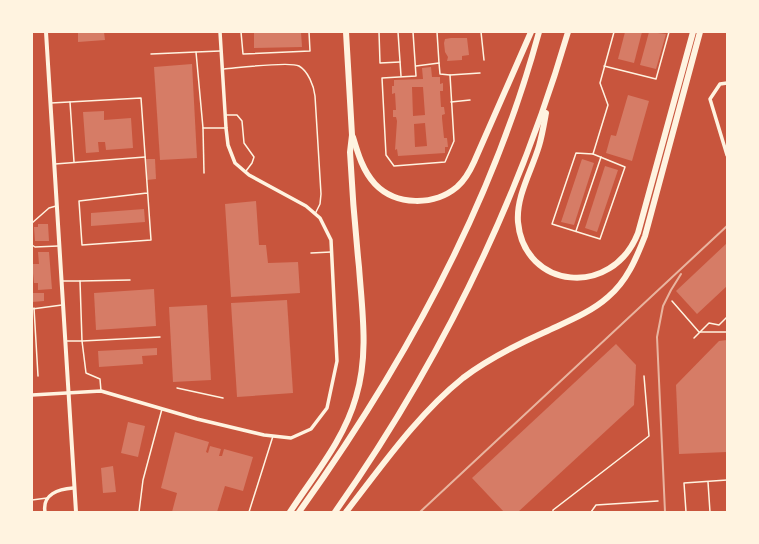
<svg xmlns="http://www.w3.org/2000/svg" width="759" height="544" viewBox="0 0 759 544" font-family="'Work Sans',sans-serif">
  <rect width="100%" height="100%" fill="#c8553d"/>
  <g fill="#d67c66" fill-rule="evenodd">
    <path d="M78 32H104L105 40 78 42Z"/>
    <path d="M254 32H301L302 47 254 48Z"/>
    <path d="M625 32H642L634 63 618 59Z"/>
    <path d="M649 32 666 34 656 69 640 65Z"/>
    <path d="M451 38H467L469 55 462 56V60L447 61 448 57 445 52 444 43 445 39Z"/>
    <path d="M192 64 197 158 160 160 154 67Z"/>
    <path d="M431 67 432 77H440V84L443 83V91H440L441 107H444L445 114 442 115V118L444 138H447L448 147H445V153L398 156 397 149 395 150 397 121 396 117H393V110H396L395 93 392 94V86H394V80L423 79 422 68ZM412 87H423L425 115 413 116ZM425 123 427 146 415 147 414 124Z"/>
    <path d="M628 95 649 101 632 161 606 153 611 135 616 136Z"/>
    <path d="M104 111V120L131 118 133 148 106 150 105 142H98L99 152 86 153 83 112Z"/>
    <path d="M146 159H155L156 179 147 180Z"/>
    <path d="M582 159 594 163 574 225 561 222Z"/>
    <path d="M605 166 618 170 597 232 585 228Z"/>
    <path d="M256 201 259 245H266L268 263 298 262 300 293 231 297 225 204Z"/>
    <path d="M144 209 145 222 91 226V213Z"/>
    <path d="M38 224H48L49 241H35L34 227H38Z"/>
    <path d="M727 243V286L697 314 676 291Z"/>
    <path d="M38 252H49L52 289 38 290V283H34L32 264H39Z"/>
    <path d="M154 289 156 326 96 330 94 293Z"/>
    <path d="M32 293H44V301L32 302Z"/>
    <path d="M287 300 293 393 237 397 231 303Z"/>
    <path d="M207 305 211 380 173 382 169 307Z"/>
    <path d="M727 340V452L679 454 676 385 719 341Z"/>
    <path d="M616 344 636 365 634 405 518 512H504L472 478Z"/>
    <path d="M157 348V355L142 356 143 364 99 367 98 351Z"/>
    <path d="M128 422 145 426 138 457 121 453Z"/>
    <path d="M175 432 209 442 206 452 208 453 210 446 221 449 219 456H222L224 449 253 457 243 491 225 486 217 512H172L177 493 161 488Z"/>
    <path d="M113 466 116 492 103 493 101 468Z"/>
  </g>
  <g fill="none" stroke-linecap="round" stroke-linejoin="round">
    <g stroke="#fff3e0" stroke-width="1.5">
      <path d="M241 32 243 54 310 51 309 32"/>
      <path d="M379 32 380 63 400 62"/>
      <path d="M398 32 401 76"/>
      <path d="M413 32 416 76 382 78 386 155 394 166 445 162 454 141 450 75 440 74 439 63 416 66"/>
      <path d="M437 32 439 63"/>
      <path d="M481 32 484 60"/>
      <path d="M220 51 196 52 203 128H226"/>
      <path d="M151 54 196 52"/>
      <path d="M604 66 656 79 669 32"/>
      <path d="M224 69C237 68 290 61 299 66 308 71 314 86 315 96L321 194 320 204 315 214"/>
      <path d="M450 75 480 73"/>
      <path d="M70 102 74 162"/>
      <path d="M451 102 470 100"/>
      <path d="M51 103 141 98 151 240 82 245 79 201 147 193"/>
      <path d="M225 115H237L242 121 244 143 254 157 252 163 246 171"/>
      <path d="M203 128 204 173"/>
      <path d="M576 153 593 154 625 167 600 239 552 224Z"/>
      <path d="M593 154 608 105 600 83 614 32"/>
      <path d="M55 164 145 157"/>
      <path d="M32 223 49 208 56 206"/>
      <path d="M576 231 601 157"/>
      <path d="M32 245 35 247 58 246"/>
      <path d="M311 253 331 252"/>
      <path d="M62 281H80"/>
      <path d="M672 301 699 332H727"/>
      <path d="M34 308 38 376"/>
      <path d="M32 309 62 305"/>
      <path d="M694 338 709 323 719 325 727 317"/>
      <path d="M67 341H82L80 281 130 280"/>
      <path d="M177 388 223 398"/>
      <path d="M101 391 100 379 86 373 82 341 160 337"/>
      <path d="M708 482 710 512"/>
      <path d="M32 500 47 498"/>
      <path d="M139 512 143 480 162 409"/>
      <path d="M249 512 273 436"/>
      <path d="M553 512V510L649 436 644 376"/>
      <path d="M591 512 596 505 658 501"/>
      <path d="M686 512 684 483 727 480"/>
    </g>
    <g stroke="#fff3e0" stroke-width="3.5">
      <path d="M727 83 720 84 710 99 727 155"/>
      <path d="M32 395 101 391 197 419 264 435 291 438 311 429 327 408 337 361 331 240 320 218 306 206 249 175 235 163 228 145 226 128 220 32"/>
      <path d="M45 512C42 494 59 489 73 488"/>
    </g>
    <path stroke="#fff3e0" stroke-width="4" d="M46 32 76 512"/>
    <g stroke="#fff3e0" stroke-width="6">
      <path d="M546 113C544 124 542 136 539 146 532 170 516 196 518 222 524 289 612 299 638 233L693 32"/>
      <path d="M353 137C358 154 363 171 375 184 396 206 434 206 457 187 465 180 470 171 474 162L531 32"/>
      <path d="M290 512C314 475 344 440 356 397 369 354 362 310 359 267 355 229 352 190 350 152L352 135 346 32"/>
      <path d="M299 512C403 367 492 205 539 32"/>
      <path d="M335 512C439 364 517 206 568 32"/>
      <path d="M346 512C382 466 417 415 463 378 488 359 516 345 545 332 566 322 590 313 608 297 627 281 636 259 645 236L700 32"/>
    </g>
    <g stroke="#e9b49f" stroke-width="2">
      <path d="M420 512 727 226"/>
      <path d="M665 512 657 337 663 306 671 290 681 274"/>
    </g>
  </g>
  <rect width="759" height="544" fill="none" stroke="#fff3e0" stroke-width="66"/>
</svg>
